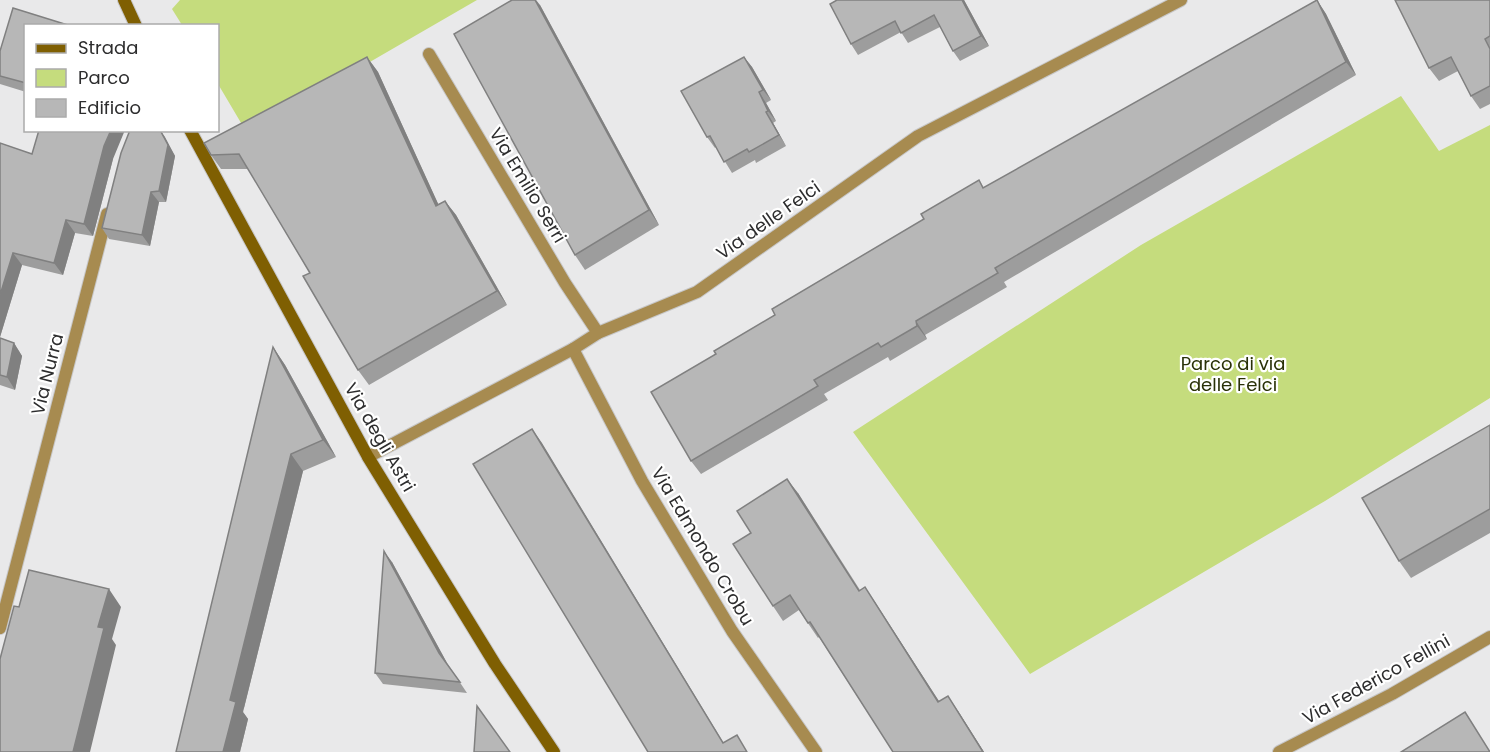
<svg xmlns="http://www.w3.org/2000/svg" width="1490" height="752" viewBox="0 0 1490 752" font-family="Poppins,sans-serif">
  <rect width="100%" height="100%" fill="#e9e9ea"/>
  <g fill="#c5dc7d">
    <path d="M180 0H477L247 133 218 84V26L182 25 172 9Z"/>
    <path d="M1401 96 1439 151 1490 125V398L1325 501 1030 674 853 432 1141 245Z"/>
  </g>
  <g fill="none" stroke-linecap="round" stroke-linejoin="round">
    <g stroke="#c7c7c8" stroke-width="14">
      <g id="street">
        <path d="M429 54 565 283 598 333"/>
        <path d="M573 349 642 481 732 631 816 752"/>
        <path d="M368 457 573 349 598 333 697 292 918 136 1181 0"/>
        <path d="M0 628 107 214"/>
        <path d="M1279 752 1392 694 1490 637"/>
      </g>
    </g>
    <g stroke="#c7c7c8" stroke-width="14">
      <g id="secondary">
        <path d="M124 0 136 26"/>
        <path d="M190 130 368 457 495 664 554 752"/>
      </g>
    </g>
    <use href="#street" stroke="#a78b50" stroke-width="12"/>
    <use href="#secondary" stroke="#7f5f02" stroke-width="12"/>
  </g>
  <g fill="#9d9d9d">
    <path d="M837 0H964L989 46 960 61 953 51 940 27 908 43 901 32 858 55 851 44Z"/>
    <path d="M1317 0 1326 14 1356 75 1004 282 1007 287 925 335 927 339 890 361 888 357 824 394 828 400 701 474 691 461 716 354 775 315 924 219 979 180 984 188Z"/>
    <path d="M1490 0V104L1480 109 1471 96 1458 71 1439 81 1429 68Z"/>
    <path d="M540 5 659 225 585 270 575 255Z"/>
    <path d="M26 26V92L0 84V51Z"/>
    <path d="M367 57 378 72 438 204 445 201 456 215 507 305 369 385 358 370 310 273 248 169H221L211 155Z"/>
    <path d="M744 57 752 67 771 100 766 103 776 121 773 123 786 146 756 163 755 160 732 173 716 147 715 148 707 137Z"/>
    <path d="M130 130H160L175 156 166 202H159L150 246 109 239 102 228Z"/>
    <path d="M0 143 32 154 113 159 93 236 75 233 63 275 22 265 0 337Z"/>
    <path d="M0 338 14 343 22 356 15 390 0 385Z"/>
    <path d="M273 347 285 365 336 457 303 471 243 712 248 719 240 752Z"/>
    <path d="M1490 425V533L1411 578 1399 561Z"/>
    <path d="M798 493 860 590 865 587 939 701 958 711 984 752H893L819 637 818 638 799 610 783 621 773 606 751 533Z"/>
    <path d="M392 562 447 663 467 693 383 684 375 673Z"/>
  </g>
  <g fill="#808080">
    <path d="M535 0H536L540 5 659 225 649 210Z"/>
    <path d="M962 0H964L989 46 981 36Z"/>
    <path d="M1317 0 1326 14 1356 75 1346 62Z"/>
    <path d="M367 57 378 72 446 221 436 206Z"/>
    <path d="M744 57 752 67 771 100 763 90Z"/>
    <path d="M759 92 766 103 776 121 768 111Z"/>
    <path d="M766 112 773 123 786 146 779 135Z"/>
    <path d="M111 130H125L113 159 93 236 84 224 104 146Z"/>
    <path d="M160 130 165 137 175 156 166 202 159 191Z"/>
    <path d="M151 192 159 202 150 246 142 235Z"/>
    <path d="M445 201 456 215 507 305 497 291Z"/>
    <path d="M66 220 75 233 63 275 54 263Z"/>
    <path d="M13 253 22 265 0 337V295Z"/>
    <path d="M916 321 925 335 927 339 917 326Z"/>
    <path d="M14 343 22 356 15 390 7 377Z"/>
    <path d="M273 347 285 365 336 457 323 440Z"/>
    <path d="M532 429 542 443 729 752 723 743Z"/>
    <path d="M291 454 303 471 243 712 248 719 240 752H223L230 700Z"/>
    <path d="M787 479 798 493 869 606 859 591Z"/>
    <path d="M384 551 392 562 447 663 439 653Z"/>
    <path d="M865 587 875 602 949 717 938 702Z"/>
    <path d="M109 589 121 607 112 639 116 645 90 752H73L98 627Z"/>
    <path d="M948 696 958 711 984 752H983Z"/>
  </g>
  <g fill="#b7b7b7" stroke="#808080" stroke-width="1.5">
    <path d="M512 0H535L649 210 575 255 454 34Z"/>
    <path d="M837 0H962L981 36 953 51 934 15 901 33 895 21 851 44 830 4Z"/>
    <path d="M1317 0 1346 62 995 268 998 273 916 321 917 326 881 347 878 343 814 380 818 386 691 461 651 392 716 354 714 351 775 315 772 309 924 219 921 214 979 180 983 188Z"/>
    <path d="M1395 0H1490V36L1485 39 1490 49V86L1471 96 1451 57 1429 68Z"/>
    <path d="M13 8 71 26H26V83L0 76V51Z"/>
    <path d="M367 57 436 206 445 201 497 291 358 370 303 276 310 273 239 154 211 155 204 143Z"/>
    <path d="M744 57 763 90 759 92 768 111 766 112 779 135 749 152 747 149 724 162 710 136 707 137 681 91Z"/>
    <path d="M39 130H111L104 146 84 224 66 220 54 263 13 253 0 295V143L32 154Z"/>
    <path d="M130 130H160L168 145 159 191 151 192 142 235 102 228 121 153Z"/>
    <path d="M0 338 14 343 7 377 0 375Z"/>
    <path d="M273 347 323 440 291 454 230 700 236 702 223 752H176Z"/>
    <path d="M1490 425V509L1399 561 1362 498Z"/>
    <path d="M532 429 723 743 737 735 747 752H648L473 464Z"/>
    <path d="M787 479 859 591 865 587 938 702 948 696 983 752H893L810 622 808 623 790 595 773 606 733 544 751 533 737 511Z"/>
    <path d="M384 551 439 653 460 682 375 673Z"/>
    <path d="M29 570 109 589 98 627 104 628 73 752H0V659L14 606 19 607Z"/>
    <path d="M477 706 510 752H474Z"/>
    <path d="M1465 712 1490 752H1401Z"/>
  </g>
  <g text-anchor="middle" dominant-baseline="central" stroke-width="4.5" stroke-linejoin="round" paint-order="stroke">
    <g font-size="18" fill="#2d2d2e" stroke="#fff">
      <text transform="translate(528 185) rotate(59)">Via Emilio Serri</text>
      <text transform="translate(768 220) rotate(-35)">Via delle Felci</text>
      <text transform="translate(47 374) rotate(-76)">Via Nurra</text>
      <text transform="translate(380 437) rotate(60)">Via degli Astri</text>
      <text transform="translate(703 546) rotate(59)">Via Edmondo Crobu</text>
      <text transform="translate(1376 679) rotate(-29)">Via Federico Fellini</text>
    </g>
    <g font-size="18" fill="#293107" stroke="#fff">
      <text x="1233" y="363">Parco di via<tspan x="1233" dy="21">delle Felci</tspan></text>
    </g>
  </g>
  <rect x="24" y="24" width="195" height="108" fill="#ffffff" stroke="#ababab" stroke-width="1.5"/>
  <rect x="36" y="44" width="30" height="9" fill="#7f5f02" stroke="#ababab" stroke-width="1.5"/>
  <text x="78" y="54" font-size="18" fill="#2d2d2e">Strada</text>
  <rect x="36" y="69" width="30" height="18" fill="#c5dc7d" stroke="#ababab" stroke-width="1.5"/>
  <text x="78" y="84" font-size="18" fill="#2d2d2e">Parco</text>
  <rect x="36" y="99" width="30" height="18" fill="#b7b7b7" stroke="#ababab" stroke-width="1.5"/>
  <text x="78" y="114" font-size="18" fill="#2d2d2e">Edificio</text>
</svg>
